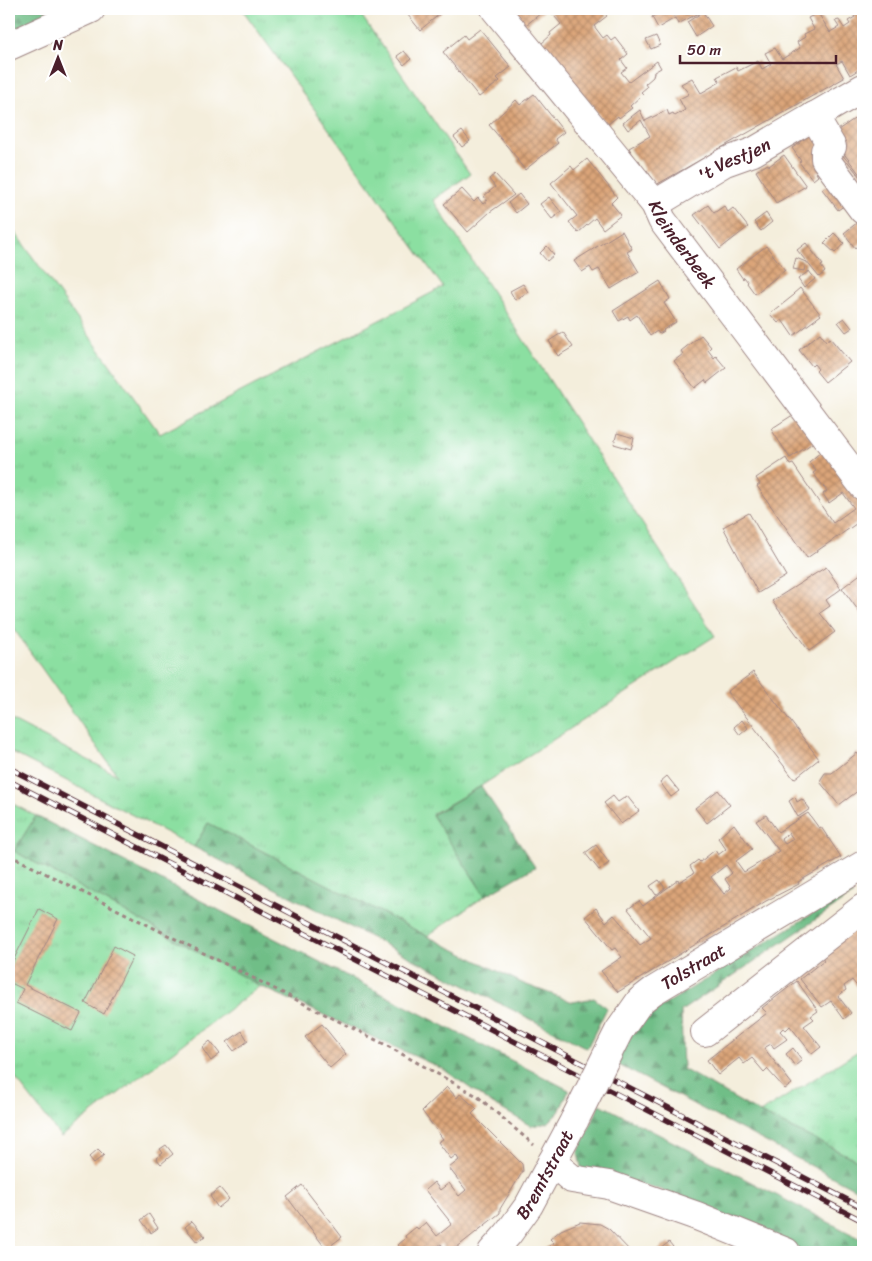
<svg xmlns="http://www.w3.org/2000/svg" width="872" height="1261" viewBox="0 0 872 1261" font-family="Sriracha,sans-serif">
  <defs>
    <pattern id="grass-tufts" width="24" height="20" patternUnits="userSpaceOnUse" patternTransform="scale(1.25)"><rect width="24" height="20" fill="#8bdfa1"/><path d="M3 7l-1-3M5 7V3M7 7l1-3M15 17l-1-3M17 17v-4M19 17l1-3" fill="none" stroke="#79bf8b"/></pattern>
    <pattern id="forest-firs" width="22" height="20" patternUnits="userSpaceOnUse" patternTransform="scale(1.25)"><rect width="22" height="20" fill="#70be87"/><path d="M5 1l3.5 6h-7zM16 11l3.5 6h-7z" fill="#5e9a6f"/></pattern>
    <pattern id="building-cross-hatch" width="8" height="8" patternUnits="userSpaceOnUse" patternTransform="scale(1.25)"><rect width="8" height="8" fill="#dba579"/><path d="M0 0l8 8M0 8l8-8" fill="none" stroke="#b48663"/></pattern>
  </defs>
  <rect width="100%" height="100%" fill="#fff"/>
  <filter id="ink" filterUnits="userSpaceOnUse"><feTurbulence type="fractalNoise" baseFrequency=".02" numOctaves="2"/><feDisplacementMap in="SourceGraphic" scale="10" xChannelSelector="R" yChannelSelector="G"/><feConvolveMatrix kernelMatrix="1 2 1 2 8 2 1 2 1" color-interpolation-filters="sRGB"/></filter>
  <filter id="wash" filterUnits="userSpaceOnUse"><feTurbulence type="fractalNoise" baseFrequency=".0096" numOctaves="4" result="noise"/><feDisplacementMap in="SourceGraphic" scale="20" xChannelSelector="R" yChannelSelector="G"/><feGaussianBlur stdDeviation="1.12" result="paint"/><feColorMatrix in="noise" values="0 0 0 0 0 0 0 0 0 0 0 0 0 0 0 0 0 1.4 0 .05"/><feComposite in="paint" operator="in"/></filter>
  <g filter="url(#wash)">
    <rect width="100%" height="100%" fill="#f4eedc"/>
    <g fill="url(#grass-tufts)" stroke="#6a7f66">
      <path d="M242 9H357L470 174 433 200 715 636 481 786 432 814 485 896 427 936 208 823 194 847 9 751V719L117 775 9 622V224L160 434 443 287Z"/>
      <path d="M9 802 36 816 14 851 260 986 61 1137 9 1070Z"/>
      <path d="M863 1048V1163L760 1113Z"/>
    </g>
    <g fill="url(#forest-firs)" stroke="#5d6e59">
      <path d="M9 9H80L9 37Z"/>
      <path d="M481 786 535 867 485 896 432 815Z"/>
      <path d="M36 816 569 1090 559 1112 548 1123 531 1126 491 1103 443 1069 260 986 14 851Z"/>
      <path d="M208 823 427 936 524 984 573 1002 594 998 607 1008 587 1048 194 847Z"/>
      <path d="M851 890 852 895 681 1011 683 1069 760 1113 863 1163V1193L613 1062 638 1025 656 1010Z"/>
      <path d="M600 1104 863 1240V1252H802L662 1190 582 1171 578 1153Z"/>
    </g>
    <g id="blocks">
      <g fill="url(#building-cross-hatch)" fill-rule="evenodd">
        <path d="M403 9H446L420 30Z"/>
        <path d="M512 9H546L526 25Z"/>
        <path d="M548 9H601L607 16 594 26 603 38 607 35 611 40 615 37 628 54 621 60 627 68 621 72 629 82 657 61 661 68 654 72 653 77 645 84 647 87 641 92 643 94 630 106 632 108 619 118 618 116 607 125 541 44 551 35 550 33 561 24Z"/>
        <path d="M664 9H670L673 16 688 9H700L701 12 678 24 675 18 658 28 652 17Z"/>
        <path d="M856 9H863V67L850 75 842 61 836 64 844 78 656 185 647 170 645 172 639 160 637 161 629 148 650 136 641 120 628 130 623 123 640 110 645 121 667 110 669 115 673 113 675 116 685 110 679 99 689 94 681 84 692 78 701 93 720 82 717 77 736 67 738 71 758 61 762 69 771 64 765 53 775 48 782 59 800 48 797 42 805 37 804 34 814 29 808 18 818 13 830 32 839 27 835 21 839 20 844 28 850 24 848 21 855 17 851 12Z"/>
        <path d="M703 12 712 26 696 37 687 22Z"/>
        <path d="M480 29 511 67 497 78 500 81 479 97 443 52 464 35 467 39Z"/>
        <path d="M656 36 660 45 651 49 646 40Z"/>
        <path d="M404 51 411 59 404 65 397 56Z"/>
        <path d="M534 94 564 132 555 139 558 143 525 170 517 160 518 159 489 125 516 100 520 105Z"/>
        <path d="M863 113V201L829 156 838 149 860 177 861 176 829 134H832Z"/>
        <path d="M814 126 827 166 816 173 818 176 813 180 799 162 801 161 792 148 800 143 797 138Z"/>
        <path d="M462 131 470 141 462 147 454 137Z"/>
        <path d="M784 155 806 186 776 203 756 171 768 164 769 166Z"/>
        <path d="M587 159 617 197 611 203 621 215 603 229 595 218 578 233 569 222 577 216 551 183 571 166 574 170Z"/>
        <path d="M495 174 514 195 490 212 468 232 444 204 462 189 474 202 478 198 483 204 487 201 484 196 495 187 489 179Z"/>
        <path d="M836 179 852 200 838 210 822 189Z"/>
        <path d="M519 194 527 204 516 213 508 203Z"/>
        <path d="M549 197 561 212 552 219 540 204Z"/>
        <path d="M708 205 714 213 724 206 728 212 733 208 748 227 720 249 694 215Z"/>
        <path d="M766 213 772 222 761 231 754 222Z"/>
        <path d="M863 218V242L855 248 844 233Z"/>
        <path d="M622 231 632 249 627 252 639 272 611 289 599 269 593 272 590 267 582 272 574 261Z"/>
        <path d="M834 233 844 243 835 253 824 243Z"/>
        <path d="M806 243 823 265 821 266 825 272 819 277 797 250Z"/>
        <path d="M547 246 554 255 547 261 540 253Z"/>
        <path d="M766 246 785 270 755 294 747 283 748 282 744 277 743 279 736 269Z"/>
        <path d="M796 258 806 262 804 271 793 269Z"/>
        <path d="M809 271 815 279 804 288 798 279Z"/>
        <path d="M660 281 670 299 664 303 676 322 663 330 664 331 659 334 657 331 650 336 637 315 630 320 628 316 619 321 613 311Z"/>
        <path d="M523 284 528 292 515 300 510 291Z"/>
        <path d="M800 288 821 315 793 336 782 320 778 323 770 314 794 295 793 294Z"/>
        <path d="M844 318 852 328 846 332 838 322Z"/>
        <path d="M563 332 573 347 558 356 549 341Z"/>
        <path d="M820 333 826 341 830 338 850 362 825 382 816 371 818 369 814 364 812 366 799 350Z"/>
        <path d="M701 335 711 347 708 350 714 358 716 356 726 368 707 383 705 380 695 388 674 361 683 354 681 351Z"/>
        <path d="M802 409 817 440 790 458 771 429Z"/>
        <path d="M617 433 634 438 631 449 614 444Z"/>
        <path d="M822 451 863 495V519L807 558 757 486 760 484 756 478 786 458 790 465 793 464 833 523 854 508 843 493 829 503 823 494 827 491 813 473 816 471 809 462Z"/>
        <path d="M749 513 786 576 758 593 723 527Z"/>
        <path d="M826 567 841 589 826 600 830 606 820 613 835 632 809 651 772 601Z"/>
        <path d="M863 572V617L842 588Z"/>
        <path d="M753 672 819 759 794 779 727 692Z"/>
        <path d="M742 720 748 728 740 735 734 727Z"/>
        <path d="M857 753 863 760V787L839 805 820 782 821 779 825 773H832Z"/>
        <path d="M667 776 679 791 671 797 660 782Z"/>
        <path d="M718 790 730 805 707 823 695 808Z"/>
        <path d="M613 796 618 802 627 796 639 811 621 824 604 803Z"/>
        <path d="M795 797 797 802 802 799 810 809 798 817 789 801Z"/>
        <path d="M808 813 819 828 821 827 841 857 798 882 799 884 766 901 618 992 601 971 622 957 615 948 612 950 585 917 596 908 606 922 614 915 640 945 651 938 628 909 639 901 643 906 678 880 679 882 694 873 690 866 698 860 700 862 715 850 718 855 726 849 718 838 734 824 752 849 736 861 744 872 779 851 756 821 766 815 778 832ZM789 833 793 839 785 844 781 839ZM726 865 732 873 725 879 731 888 724 894 711 877Z"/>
        <path d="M596 845 609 863 599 870 585 853Z"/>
        <path d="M659 880 665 888 656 895 650 886Z"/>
        <path d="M39 909 58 919 25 985 81 1013 72 1031 16 1003 23 989 9 982V969Z"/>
        <path d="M863 921V994L852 980 844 986 846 990 838 996 851 1013 844 1019 831 1001 822 1007 800 979 824 960 820 954Z"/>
        <path d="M114 946 133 956 104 1014 85 1003Z"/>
        <path d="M797 981 818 1011 811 1016 814 1019 804 1026 821 1047 812 1054 790 1026 786 1030 783 1028 780 1031 787 1039 774 1048 771 1044 764 1048 792 1084 785 1089 767 1069 764 1072 752 1058 744 1064 739 1058 718 1075 707 1060 767 1013 762 1008Z"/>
        <path d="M322 1024 346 1054 330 1068 305 1037Z"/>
        <path d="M242 1031 248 1041 234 1051 227 1042Z"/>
        <path d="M210 1041 220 1054 211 1061 202 1048Z"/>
        <path d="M793 1048 802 1060 795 1066 786 1054Z"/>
        <path d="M447 1087 457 1098 460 1094 477 1109 472 1114 522 1164 523 1171 500 1209V1213L451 1252H448L441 1244 430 1252H397L401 1249 398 1245 406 1238 405 1236 416 1227 418 1229 426 1222 437 1236 452 1224 425 1190 434 1182 440 1190 449 1183 459 1196 466 1190 449 1168 459 1160 456 1155 451 1159 438 1142 443 1139 422 1111Z"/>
        <path d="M166 1145 173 1154 161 1164 156 1158 163 1153 160 1149Z"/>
        <path d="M98 1149 104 1155 94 1163 89 1157Z"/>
        <path d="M302 1185 342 1237 326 1249 287 1197Z"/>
        <path d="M220 1188 229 1199 218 1208 210 1196Z"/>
        <path d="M149 1214 158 1228 151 1233 141 1220Z"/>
        <path d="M192 1221 205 1236 197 1242 185 1227Z"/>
        <path d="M580 1222 600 1224 609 1229 631 1252H539L554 1243 550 1239 561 1230Z"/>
        <path d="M669 1242 677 1252H656Z"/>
      </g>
    </g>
  </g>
  <g filter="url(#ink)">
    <use href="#blocks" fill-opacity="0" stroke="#9f8684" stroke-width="1"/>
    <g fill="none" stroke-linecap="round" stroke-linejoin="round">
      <g stroke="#9f8684" stroke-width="30">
        <g id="minor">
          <path id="s1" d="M495 9 655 204 662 220 863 486"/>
          <path d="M9 46 91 9"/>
          <path d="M814 116 832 147 825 151V159L863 210"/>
          <path id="s2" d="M655 204 725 162 753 152 863 88"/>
          <path id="s3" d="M619 1031 640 1001 653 991 863 865"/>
          <path d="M705 1032 863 908"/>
          <path d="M552 1162 572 1179 609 1185 697 1216 786 1252"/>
          <path id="s4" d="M492 1252 508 1234 529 1205 575 1119"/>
        </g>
      </g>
      <path stroke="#9f8684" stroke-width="3" stroke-dasharray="4 4" stroke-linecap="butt" d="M9 855 382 1043 477 1096 534 1145"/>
      <use href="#minor" stroke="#fff" stroke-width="28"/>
      <g stroke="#4a1f2b" stroke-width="5.5">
        <g id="rail">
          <path d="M9 768 863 1208"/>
          <path d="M9 781 863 1221"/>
        </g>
      </g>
      <use href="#rail" stroke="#fff" stroke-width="4" stroke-dasharray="11" stroke-linecap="butt"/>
      <g stroke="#9f8684" stroke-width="30" stroke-linecap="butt">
        <path id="minor-bridge" d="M575 1119 619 1031"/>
      </g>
      <use href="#minor-bridge" stroke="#fff" stroke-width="28"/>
    </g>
  </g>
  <g text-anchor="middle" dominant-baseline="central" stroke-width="4" stroke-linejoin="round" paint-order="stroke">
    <g font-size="18" fill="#4a1f2b" stroke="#fff">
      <text stroke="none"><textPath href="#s2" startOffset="91">'t Vestjen</textPath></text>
      <text stroke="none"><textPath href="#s1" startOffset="301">Kleinderbeek</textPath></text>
      <text stroke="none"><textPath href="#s3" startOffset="100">Tolstraat</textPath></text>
      <text stroke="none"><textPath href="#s4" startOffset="94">Bremtstraat</textPath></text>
    </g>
  </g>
  <rect width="872" height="1261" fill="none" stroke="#fff" stroke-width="30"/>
  <g transform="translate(58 58)" stroke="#ffffff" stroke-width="4" paint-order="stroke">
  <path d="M0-4L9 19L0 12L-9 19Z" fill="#4a1f2b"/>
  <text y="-8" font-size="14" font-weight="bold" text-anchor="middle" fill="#4a1f2b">N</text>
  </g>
  <path d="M680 55v8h156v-8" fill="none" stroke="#4a1f2b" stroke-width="2.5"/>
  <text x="687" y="55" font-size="15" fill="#4a1f2b" stroke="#ffffff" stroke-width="4" paint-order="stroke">50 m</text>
</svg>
